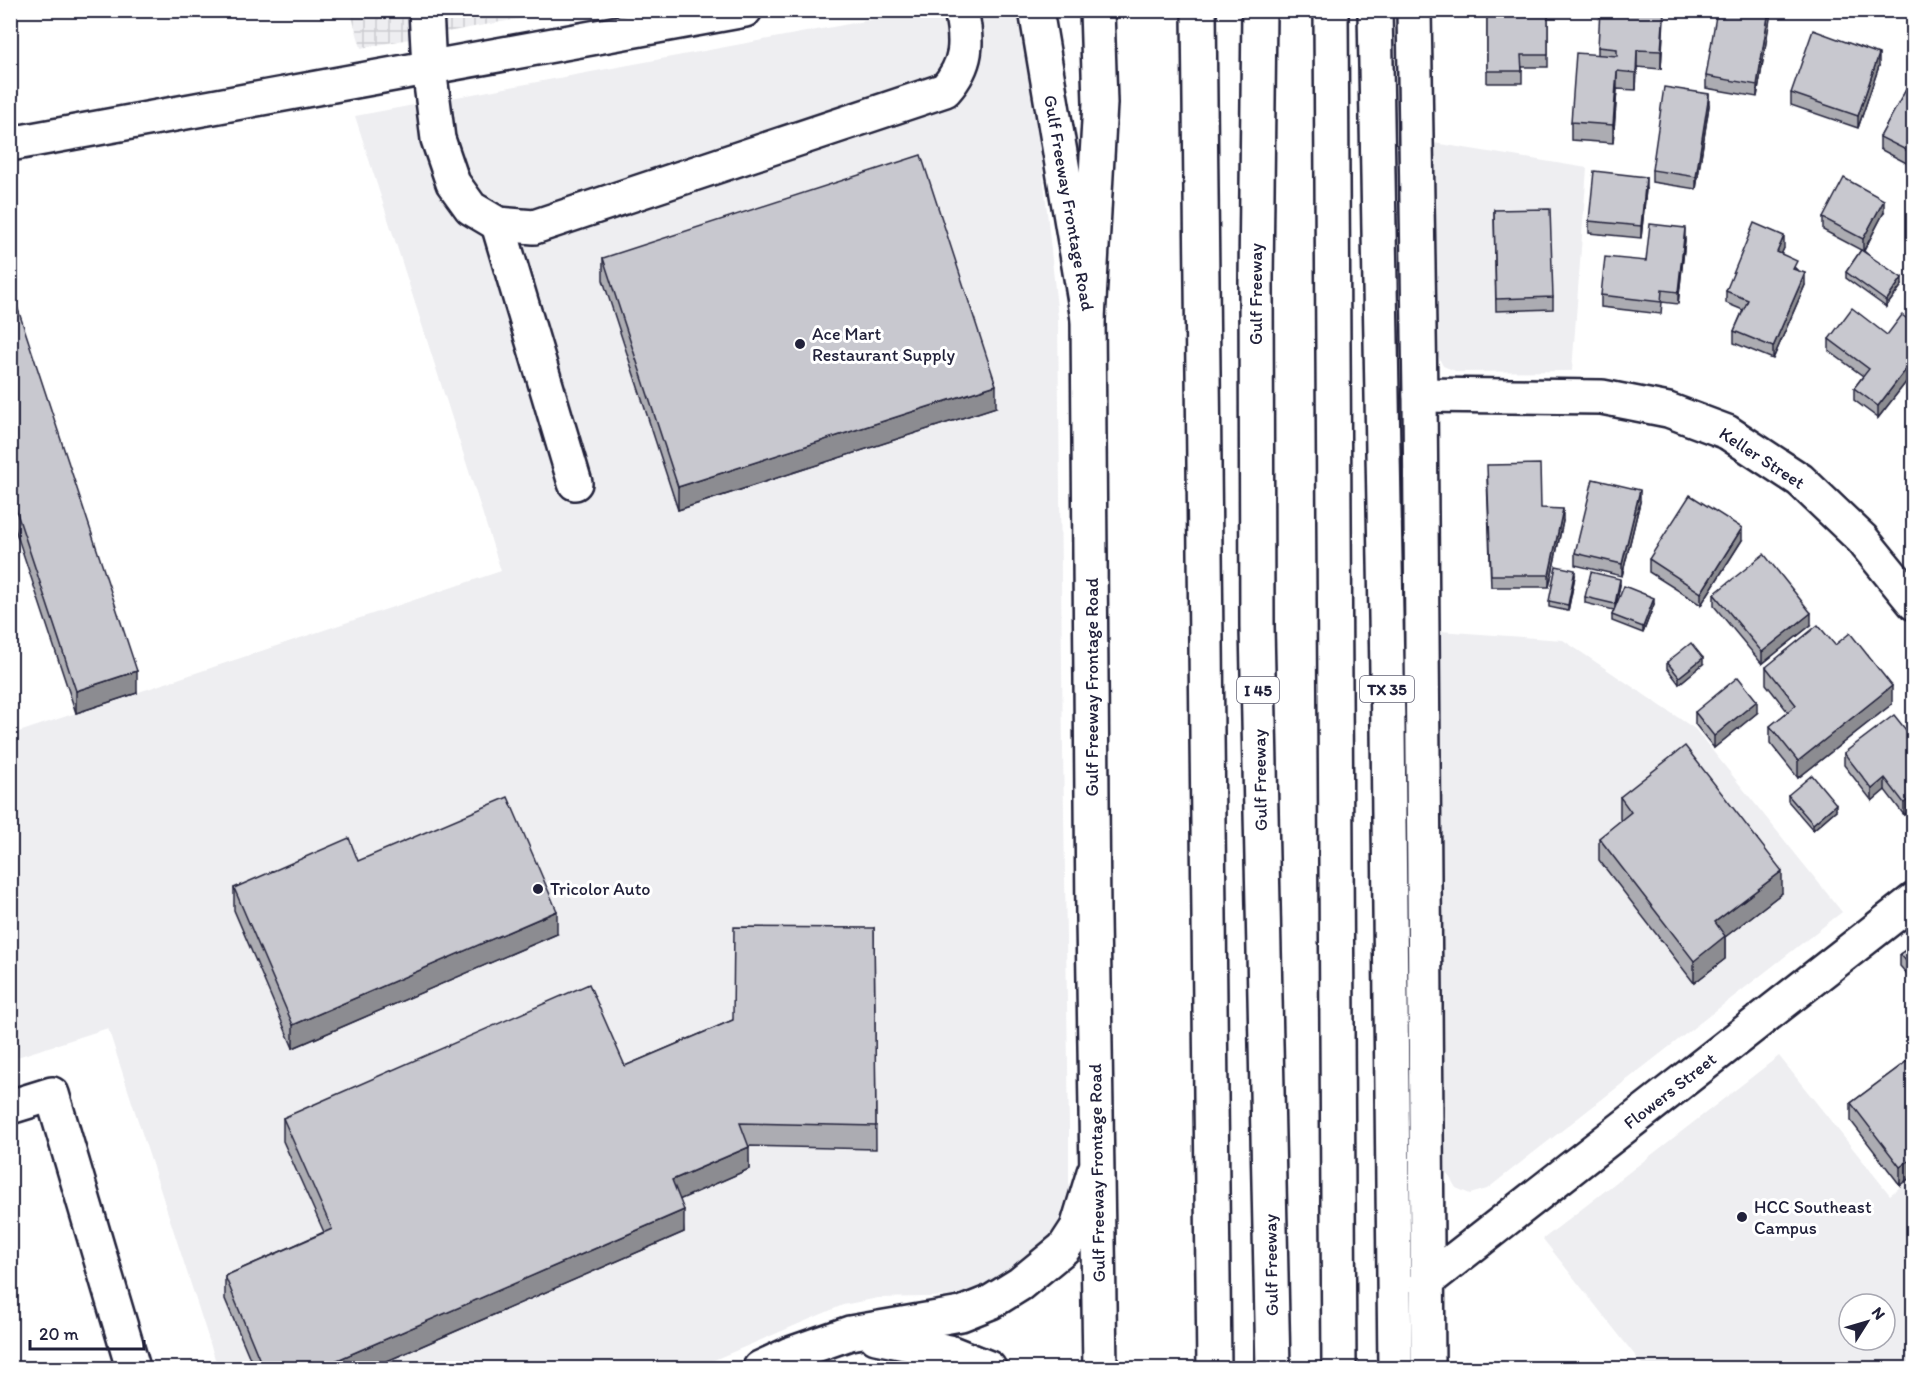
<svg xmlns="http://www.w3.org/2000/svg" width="1924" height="1379" viewBox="0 0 1924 1379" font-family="Itim,sans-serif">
  <defs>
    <pattern id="industrial-grid" width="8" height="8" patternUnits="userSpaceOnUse" patternTransform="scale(1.5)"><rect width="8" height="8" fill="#eeeef1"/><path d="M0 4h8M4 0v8" fill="none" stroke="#ccccd0"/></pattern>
  </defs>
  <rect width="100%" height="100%" fill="#fff"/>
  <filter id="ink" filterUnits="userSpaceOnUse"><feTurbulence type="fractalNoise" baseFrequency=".0167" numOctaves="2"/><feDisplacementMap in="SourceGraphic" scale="12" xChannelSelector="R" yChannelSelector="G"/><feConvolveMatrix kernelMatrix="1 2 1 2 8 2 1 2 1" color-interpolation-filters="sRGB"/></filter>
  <g filter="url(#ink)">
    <g fill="#eeeef1" fill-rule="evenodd">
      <path d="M918 11H1012L1020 18 1029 37 1058 318 1063 750 1069 1129V1189L1055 1230 1032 1260 1003 1283 968 1296 878 1298 843 1305 695 1368H218L108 1028 11 1059 10 735 501 571 355 116Z"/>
      <path d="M1434 143 1587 168 1572 371 1458 372 1443 366 1436 352Z"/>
      <path d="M1439 631 1563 640 1695 729 1842 912 1487 1189 1470 1194 1456 1188 1446 1171Z"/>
      <path d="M1779 1056 1890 1195 1913 1177V1368H1645L1543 1239ZM1849 1304H1885V1340H1849Z"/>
      <path d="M862 1360 912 1361 946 1368H831Z"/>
    </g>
    <path fill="url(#industrial-grid)" d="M350 10 560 11 361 48Z"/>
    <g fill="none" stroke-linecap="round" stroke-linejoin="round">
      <g stroke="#22223b" stroke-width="38">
        <g id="minor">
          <path d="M426 10 429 68 438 139 453 183 471 208 498 224 534 227 945 90C968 64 968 43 961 10"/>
          <path d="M10 144 745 10"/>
          <path d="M498 224 575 483"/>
          <path d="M1420 395 1602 397 1668 410 1727 432 1800 480 1862 539 1914 603"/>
          <path d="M10 1107 52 1094 133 1368"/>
          <path d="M1426 1282 1914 900"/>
          <path d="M876 1337 949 1352 989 1368"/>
          <path d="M760 1368 790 1354 850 1333 961 1314 991 1302 1020 1284 1064 1248 1077 1228 1094 1172"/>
        </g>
      </g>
      <g stroke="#22223b" stroke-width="38">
        <g id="major">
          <path d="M1036 10 1088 319 1093 918 1100 1368"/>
          <path d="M1414 10 1420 395 1428 1368"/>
        </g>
      </g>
      <g stroke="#22223b" stroke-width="38">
        <g id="highway">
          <path d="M1199 10 1214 1368"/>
          <path d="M1259 10 1256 281 1257 627 1273 1368"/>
          <path d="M1331 10 1339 1368"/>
          <path d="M1375 10 1388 726 1395 1368"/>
          <path d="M1088 319 1100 103 1097 10"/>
        </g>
      </g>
      <use href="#minor" stroke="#fff" stroke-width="33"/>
      <use href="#major" stroke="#fff" stroke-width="33"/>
      <use href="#highway" stroke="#fff" stroke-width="33"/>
    </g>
    <g fill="#acacb2" stroke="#22223b" stroke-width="1.5">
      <path d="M1487 10H1548V67H1522V83H1487Z"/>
      <path d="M1664 10 1661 69 1637 67 1636 90 1617 89 1613 143 1571 140V122L1598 54V47Z"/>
      <path d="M1771 10 1757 97 1706 88V76Z"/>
      <path d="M1879 66 1858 128 1791 105V93Z"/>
      <path d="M1914 75V167L1880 149V137Z"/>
      <path d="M1709 106 1696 189 1652 182V170Z"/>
      <path d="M1646 189 1641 238 1589 233V221Z"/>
      <path d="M1494 210 1553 297V309L1496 311Z"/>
      <path d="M1884 212 1864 251 1902 285 1886 307 1846 278V272L1861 250 1823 230V218Z"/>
      <path d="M1685 240 1678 304 1662 302 1661 314 1601 307V295L1646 261Z"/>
      <path d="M1784 248 1781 254 1797 270 1805 285 1773 359 1734 343V331L1743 310 1726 303V291Z"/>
      <path d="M603 258 996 407 678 510 603 280Z"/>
      <path d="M10 285 137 693 76 713 10 514Z"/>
      <path d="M1914 324V372L1878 418 1854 400V388L1863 376 1829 351V339L1887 335Z"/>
      <path d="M1487 477 1563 521 1549 587H1491Z"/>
      <path d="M1640 502 1622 576 1575 565V553Z"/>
      <path d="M1742 540 1701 605 1649 572V559Z"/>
      <path d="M1575 576 1568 611 1549 607V601Z"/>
      <path d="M1620 585 1616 605 1654 604 1643 633 1612 621V615L1614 610 1585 603V597Z"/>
      <path d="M1714 594 1811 625 1762 664 1714 606Z"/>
      <path d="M1835 645 1892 704 1798 778 1770 743V726L1788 712 1766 684V667Z"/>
      <path d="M1667 662 1703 664 1679 684 1667 668Z"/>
      <path d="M1695 712 1757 713 1714 748 1695 724Z"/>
      <path d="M1914 740V807L1904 815 1885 790 1872 801 1844 765V753Z"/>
      <path d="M1788 795 1836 810 1813 830 1788 801Z"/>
      <path d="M1620 797 1782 893 1725 937V959L1694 983 1599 860V838L1621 821 1620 819Z"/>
      <path d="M358 861 557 934 293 1048 234 910V888Z"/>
      <path d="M874 928 876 1149 748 1146 749 1169 680 1199 684 1232 371 1368H254L225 1299V1276L324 1232 283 1141V1118L625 1066 733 1020Z"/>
      <path d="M1913 945 1914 982 1900 966V954Z"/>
      <path d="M1914 1056 1900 1185 1851 1121V1103Z"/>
    </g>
    <g fill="#8c8c91" stroke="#22223b" stroke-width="1.5">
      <path d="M1664 10V18L1661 69V51Z"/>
      <path d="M1769 10H1771V13L1757 97V85Z"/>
      <path d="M1637 50V67L1636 90V73Z"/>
      <path d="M1879 54V66L1858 128V116Z"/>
      <path d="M1617 71V89L1613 143V125Z"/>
      <path d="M1709 94V106L1696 189V177Z"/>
      <path d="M1646 177V189L1641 238V226Z"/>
      <path d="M1884 200V212L1863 252V239Z"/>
      <path d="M1685 228V240L1678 304V292Z"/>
      <path d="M1784 236V248L1777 264V252Z"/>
      <path d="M1805 273V285L1773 359V347Z"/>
      <path d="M1902 278V285L1886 307V301Z"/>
      <path d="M1914 359V372L1878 418V406Z"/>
      <path d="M996 385V407L678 510V487Z"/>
      <path d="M1640 490V502L1622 576V564Z"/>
      <path d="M1563 509V521L1549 587V575Z"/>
      <path d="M1742 528V540L1701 605V593Z"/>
      <path d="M1575 570V576L1568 611V605Z"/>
      <path d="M1620 579V585L1615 610V604Z"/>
      <path d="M1654 598V604L1643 633V627Z"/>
      <path d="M1811 613V625L1762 664V652Z"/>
      <path d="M1703 658V664L1679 684V677Z"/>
      <path d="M137 671V693L76 713V691Z"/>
      <path d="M1892 686V704L1798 778V761Z"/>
      <path d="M1757 701V713L1714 748V736Z"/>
      <path d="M1885 778V790L1872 801V789Z"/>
      <path d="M1914 795V807L1904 815V803Z"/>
      <path d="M1836 804V810L1813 830V824Z"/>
      <path d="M1782 871V893L1725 937V959L1694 983V961L1715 922Z"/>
      <path d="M557 911V934L293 1048V1025Z"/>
      <path d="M749 1147V1169L672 1203V1180Z"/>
      <path d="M1914 1157V1175L1900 1185V1167Z"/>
      <path d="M684 1210V1232L371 1368H319Z"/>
    </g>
    <g fill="#c8c8cf" stroke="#22223b" stroke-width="1.5">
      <path d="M1487 10H1548V55H1521L1522 71H1487Z"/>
      <path d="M1600 10H1664L1661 51 1637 50 1636 73 1617 71 1613 125 1571 122 1576 53 1617 56V49L1598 47Z"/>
      <path d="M1717 10H1769L1757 85 1706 76Z"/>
      <path d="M1813 30 1879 54 1858 116 1791 93Z"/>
      <path d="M1914 75V154L1880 137Z"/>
      <path d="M1664 87 1709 94 1696 177 1652 170Z"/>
      <path d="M921 155 996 385 678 487 603 258Z"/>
      <path d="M1594 171 1646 177 1641 226 1589 221Z"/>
      <path d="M1844 178 1884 200 1863 239 1823 218Z"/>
      <path d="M1550 209 1553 297 1496 299 1494 210Z"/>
      <path d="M1754 223 1784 236 1777 252 1797 261 1793 269 1805 273 1773 347 1734 331 1748 300 1726 291Z"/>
      <path d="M1650 224 1685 228 1678 292 1662 290 1661 302 1601 295 1605 257 1646 261Z"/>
      <path d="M1861 250 1902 278 1886 301 1846 272Z"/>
      <path d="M10 285 137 671 76 691 10 492Z"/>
      <path d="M1852 308 1887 335 1902 315 1914 324V359L1878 406 1854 388 1869 369 1829 339Z"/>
      <path d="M1540 464 1541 508 1563 509 1549 575H1491L1487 465Z"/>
      <path d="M1593 479 1640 490 1622 564 1575 553Z"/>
      <path d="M1690 495 1742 528 1701 593 1649 559Z"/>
      <path d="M1764 554 1811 613 1762 652 1714 594Z"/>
      <path d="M1556 566 1575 570 1568 605 1549 601Z"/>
      <path d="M1591 572 1620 579 1615 604 1585 597Z"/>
      <path d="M1624 586 1654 598 1643 627 1612 615Z"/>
      <path d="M1818 625 1835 645 1850 633 1892 686 1798 761 1770 726 1796 705 1766 667Z"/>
      <path d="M1691 643 1703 658 1679 677 1667 662Z"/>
      <path d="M1738 677 1757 701 1714 736 1695 712Z"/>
      <path d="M1894 715 1914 740V795L1904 803 1885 778 1872 789 1844 753Z"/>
      <path d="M1685 746 1782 871 1715 922 1725 936 1694 961 1599 838 1631 812 1620 797Z"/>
      <path d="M1812 775 1836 804 1813 824 1788 795Z"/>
      <path d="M508 797 557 911 293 1025 234 888 349 838 358 861Z"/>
      <path d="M734 927 874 928 876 1126 740 1123 749 1147 672 1180 684 1210 319 1368H263L225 1276 332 1229 283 1118 589 984 625 1066 733 1020Z"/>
      <path d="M1913 945H1914V970L1900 954Z"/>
      <path d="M1914 1056V1157L1900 1167 1851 1103Z"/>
    </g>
  </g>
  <g fill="#22223b" stroke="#fff" stroke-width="2">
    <circle cx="800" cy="344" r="6"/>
    <circle cx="538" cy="889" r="6"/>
    <circle cx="1742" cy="1217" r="6"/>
  </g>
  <g text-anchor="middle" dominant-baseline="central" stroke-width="6" stroke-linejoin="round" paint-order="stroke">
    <g fill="#fff" stroke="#646476" stroke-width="1.5">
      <rect x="1360" y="676" width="54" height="26" rx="4.5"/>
      <rect x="1237" y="677" width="42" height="26" rx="4.5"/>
    </g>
    <g font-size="16" font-weight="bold" fill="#22223b">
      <text x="1387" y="689">TX 35</text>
      <text x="1258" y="690">I 45</text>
    </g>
    <g font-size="18" fill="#22223b" stroke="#fff">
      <text transform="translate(1069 203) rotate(80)">Gulf Freeway Frontage Road</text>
      <text transform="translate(1256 294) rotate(-90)">Gulf Freeway</text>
      <text transform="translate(1762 458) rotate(33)">Keller Street</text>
      <text transform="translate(1092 687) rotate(-90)">Gulf Freeway Frontage Road</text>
      <text transform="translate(1260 780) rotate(-91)">Gulf Freeway</text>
      <text transform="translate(1670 1091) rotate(-38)">Flowers Street</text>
      <text transform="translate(1097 1173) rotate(-91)">Gulf Freeway Frontage Road</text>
      <text transform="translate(1271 1265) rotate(-91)">Gulf Freeway</text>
    </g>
    <g font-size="18" fill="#22223b" stroke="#fff" text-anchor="start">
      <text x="812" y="334">Ace Mart<tspan x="812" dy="21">Restaurant Supply</tspan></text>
      <text x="550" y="889">Tricolor Auto</text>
      <text x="1754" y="1207">HCC Southeast<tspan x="1754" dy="21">Campus</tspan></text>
    </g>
  </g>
  <rect width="1924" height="1379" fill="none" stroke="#fff" stroke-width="36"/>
  <rect x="18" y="18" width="1888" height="1343" fill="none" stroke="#22223b" stroke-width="2" filter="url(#ink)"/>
  <g transform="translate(1867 1322) rotate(53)"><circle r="28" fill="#ffffff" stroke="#a7a7b1" stroke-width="1.5"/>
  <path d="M0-4.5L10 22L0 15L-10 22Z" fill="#22223b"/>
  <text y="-9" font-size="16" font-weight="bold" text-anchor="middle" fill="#22223b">N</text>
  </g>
  <path d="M30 1340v9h114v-9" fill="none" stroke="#22223b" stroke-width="3"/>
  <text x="39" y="1340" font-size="18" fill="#22223b" stroke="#ffffff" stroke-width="4.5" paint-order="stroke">20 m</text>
</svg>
